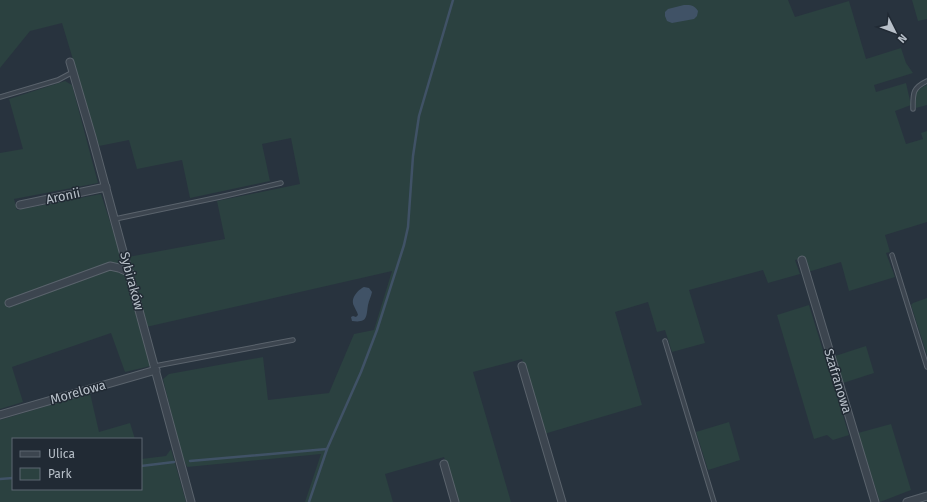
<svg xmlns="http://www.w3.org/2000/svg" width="927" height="502" viewBox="0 0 927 502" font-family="'Fira Sans',sans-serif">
  <rect width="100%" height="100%" fill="#28333e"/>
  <g fill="#2b4140">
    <path d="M0 0H788L795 17 849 1 866 59 901 48 906 63 913 73 874 85 876 92 906 83 911 105 895 111 906 144 923 139 921 133 927 131V222L885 235 890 252 886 253 895 277 849 291 841 262 808 272 804 258 795 260 800 274 768 283 763 270 689 290 705 343 672 352 665 330 657 332 648 302 615 312 642 405 544 434 522 359 473 372 511 502H458L444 457 385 474 393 502H305L321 454 187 467 181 453 163 379 169 374 263 357 268 400 329 393 354 334 374 330 392 271 146 327 128 257 225 239 217 201 300 184 291 138 262 144 270 181 190 198 182 160 137 169 129 140 99 146 62 23 30 31 0 68Z"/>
    <path d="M912 0H927V19L918 21Z"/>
    <path d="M65 81 72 85 98 183 14 199 17 210 101 194 125 268 112 262 6 301 8 307 111 269 117 270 129 277 151 366 125 372 111 333 12 367 23 402 0 409V153L23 149 9 99Z"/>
    <path d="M927 85V105L916 108C914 96 914 90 927 85Z"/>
    <path d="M927 298V355L911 305 913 303Z"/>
    <path d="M809 305 849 435 833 440 827 435 814 439 777 315Z"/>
    <path d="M866 346 874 373 843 383 835 356Z"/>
    <path d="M90 393 99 432 130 423 135 439H13V489H141V459L166 456 171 449 186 502H0V420Z"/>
    <path d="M729 422 740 460 708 470 696 432Z"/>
    <path d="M891 424 911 490 880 502 858 433Z"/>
  </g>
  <g fill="#405266">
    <path d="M684 5C691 5 694 5 698 11L697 16 694 19 672 23 667 21 665 16V12L668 9Z"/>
    <path d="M364 287 369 288 372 292C371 297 369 300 368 305 366 317 368 323 352 321L351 317 353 316 356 317 358 315C357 311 355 309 354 306 350 298 358 290 364 287Z"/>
  </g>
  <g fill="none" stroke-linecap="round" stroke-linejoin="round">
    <g stroke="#405266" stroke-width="2.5">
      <path d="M190 461 327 449"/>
      <path d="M141 466 174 462"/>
      <path d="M0 479 13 478"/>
      <path d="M309 502 327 449 361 372 377 330 404 245 408 227 413 156 419 116 453 0"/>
    </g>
    <g stroke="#5a636c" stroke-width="5.5">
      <g id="lane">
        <path d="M0 97 58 80 73 72"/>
        <path d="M913 109C913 94 912 88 927 81"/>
        <path d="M115 219 220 197 281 183"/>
        <path d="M892 255 927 367"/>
        <path d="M665 341 714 502"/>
        <path d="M155 366 293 340"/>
      </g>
    </g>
    <g stroke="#5a636c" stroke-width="9">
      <g id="street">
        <path d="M70 62 92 137 191 502"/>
        <path d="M20 205 106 187"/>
        <path d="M802 260 875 502"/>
        <path d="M9 303 110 266 119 268 130 273"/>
        <path d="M522 366 562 502"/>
        <path d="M0 415 156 370"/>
        <path d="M444 464 455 502"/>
        <path d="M907 502 927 496"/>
      </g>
    </g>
    <use href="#lane" stroke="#3c454f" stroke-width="3.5"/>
    <use href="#street" stroke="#3c454f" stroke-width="7"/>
  </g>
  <g text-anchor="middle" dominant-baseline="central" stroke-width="3" stroke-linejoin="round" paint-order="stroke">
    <g font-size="13" fill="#b8c0c9" stroke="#212a34">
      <text transform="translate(63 196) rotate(-12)">Aronii</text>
      <text transform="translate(132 281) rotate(75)">Sybiraków</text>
      <text transform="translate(838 381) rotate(73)">Szafranowa</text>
      <text transform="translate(78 392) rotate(-16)">Morelowa</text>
    </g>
  </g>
  <rect x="12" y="438" width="130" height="52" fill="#212a34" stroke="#5d6670"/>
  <rect x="20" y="451" width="20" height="6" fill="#3c454f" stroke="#5d6670"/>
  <text x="48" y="458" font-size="12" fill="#b8c0c9">Ulica</text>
  <rect x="20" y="468" width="20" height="12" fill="#2b4140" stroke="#5d6670"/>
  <text x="48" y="478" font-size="12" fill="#b8c0c9">Park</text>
  <g transform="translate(895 32) rotate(132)" stroke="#212a34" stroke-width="3" paint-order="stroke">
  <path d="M0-3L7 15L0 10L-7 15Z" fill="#b8c0c9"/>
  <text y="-6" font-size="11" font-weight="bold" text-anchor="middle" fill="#b8c0c9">N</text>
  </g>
</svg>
